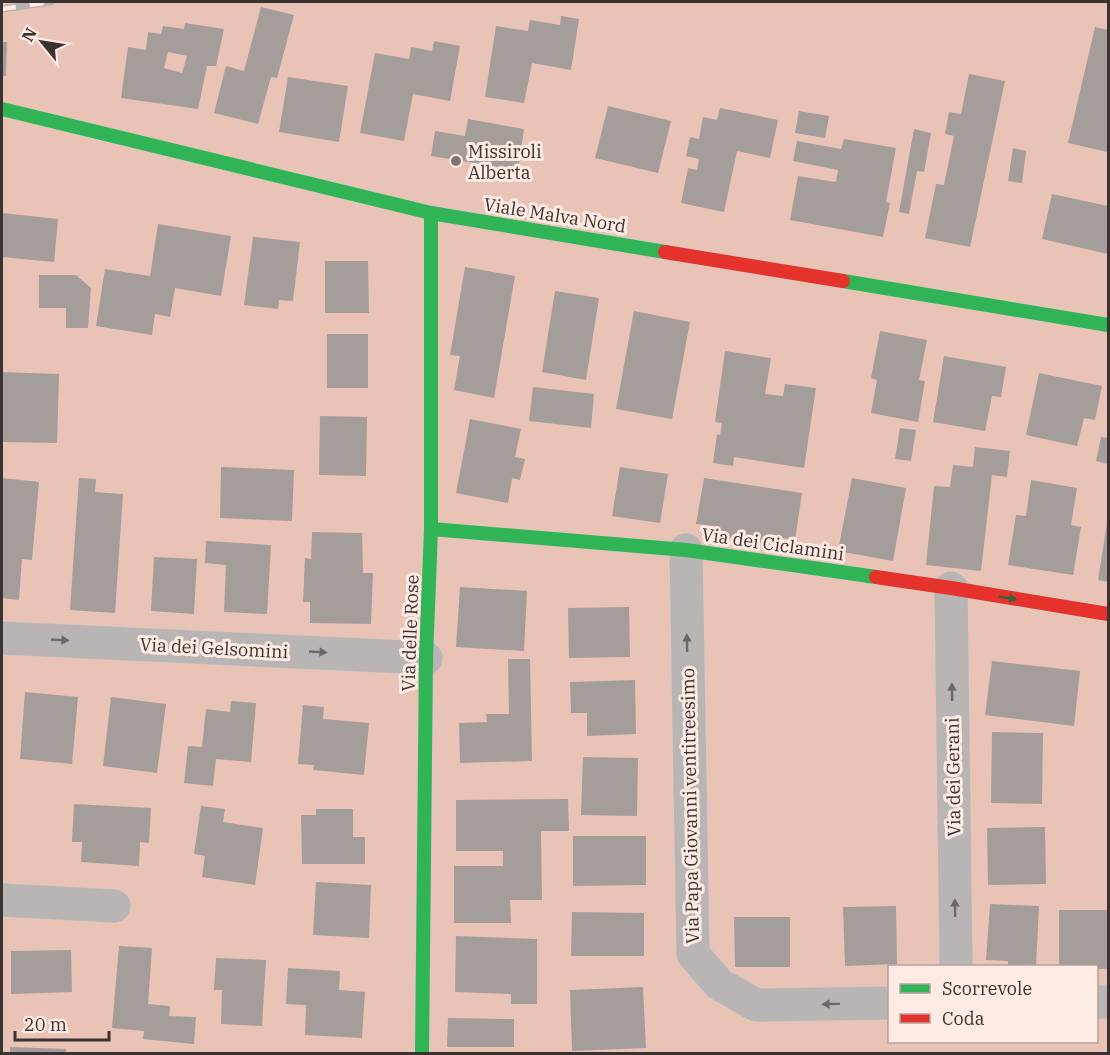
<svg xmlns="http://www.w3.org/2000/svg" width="1110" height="1055" viewBox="0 0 1110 1055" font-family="'IBM Plex Serif',serif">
  <rect width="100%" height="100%" fill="#f9eeea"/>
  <path fill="#eac3b7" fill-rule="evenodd" d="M2 2H1108V1053L2 1054ZM890 966H1096V1042H890Z"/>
  <g fill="#a59d9a" fill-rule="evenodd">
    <path d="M261 7 294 15 277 78 271 77 258 124 214 113 226 66 244 71Z"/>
    <path d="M561 16 579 19 571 70 532 63 524 103 485 97 496 26 528 31 530 20 560 25Z"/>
    <path d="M185 23 224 29 216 66H207L198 109 121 98 128 47 146 50 148 32 161 34 163 26 184 29ZM168 52 187 56 182 73 164 68Z"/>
    <path d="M1095 27 1108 30V152L1068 143Z"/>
    <path d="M434 41 460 46 450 101 413 94 404 141 360 133 375 53 409 59 411 47 432 51Z"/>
    <path d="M2 42H7L6 76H2Z"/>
    <path d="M969 74 1005 81 970 247 925 238 936 184 944 185 954 136 945 134 949 112 961 114Z"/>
    <path d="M288 77 348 86 339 142 279 132Z"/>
    <path d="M608 106 671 121 658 173 595 158Z"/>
    <path d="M720 108 778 120 770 158 737 151 724 212 681 203 688 168 697 170 699 159 686 156 690 137 699 139 703 117 717 120Z"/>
    <path d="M799 111 829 116 825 138 795 133Z"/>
    <path d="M468 119 524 129 518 170 431 156 435 131 465 136Z"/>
    <path d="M914 129 931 133 924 172 917 171 909 214 899 212Z"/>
    <path d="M844 139 896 148 886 202 890 203 883 237 790 220 798 176 836 182 838 170 793 161 797 141 841 149Z"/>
    <path d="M1013 148 1026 151 1022 183 1008 181Z"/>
    <path d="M1052 194 1108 206V254L1042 239Z"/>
    <path d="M2 213 58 219 54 262 2 257Z"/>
    <path d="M158 224 231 236 221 296 175 288 170 317 155 314 152 335 96 326 105 269 150 276Z"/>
    <path d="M253 237 300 242 293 301 279 300 278 309 244 305Z"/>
    <path d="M325 261H368L369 313H325Z"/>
    <path d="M465 267 515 276 494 398 454 390 460 356 450 355Z"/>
    <path d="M39 275H76L91 288 88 328H66V308H39Z"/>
    <path d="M555 291 599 298 586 380 542 372Z"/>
    <path d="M634 311 690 322 672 419 616 409Z"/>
    <path d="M880 331 927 340 919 380 925 381 918 422 871 413 877 380 871 378Z"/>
    <rect x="327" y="334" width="41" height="54"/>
    <path d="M725 351 771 358 765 394 783 396 785 384 816 388 804 468 734 457 733 466 713 463 717 434 720 435 722 423 715 422Z"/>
    <path d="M944 356 1006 367 1001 397 992 396 985 431 933 422Z"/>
    <path d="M2 372 59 374 57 443 2 442Z"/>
    <path d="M1039 373 1102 386 1095 420 1084 418 1077 446 1026 435Z"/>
    <path d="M533 387 594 394 591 428 529 421Z"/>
    <path d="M320 416 367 417 366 476 319 475Z"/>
    <path d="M470 419 521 429 515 457 525 459 520 480 512 478 508 503 456 493Z"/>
    <path d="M900 428 916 430 911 461 895 459Z"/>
    <path d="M1101 437 1108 438V464L1096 461Z"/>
    <path d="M975 447 1010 451 1007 477 992 475 981 571 926 565 934 486 950 487 953 465 973 467Z"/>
    <path d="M221 467 294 470 292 521 220 518Z"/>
    <path d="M620 467 668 474 660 523 612 516Z"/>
    <path d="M2 478 39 482 32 560 22 559 19 600 2 598Z"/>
    <path d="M79 478 96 479 95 492 123 494 115 613 70 610Z"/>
    <path d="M704 478 802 493 795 540 769 536 768 544 713 536 714 526 696 524Z"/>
    <path d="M852 478 906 488 893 561 838 551Z"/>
    <path d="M1031 480 1077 488 1071 525 1081 527 1073 575 1008 565 1016 515 1026 516Z"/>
    <path d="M1107 523H1108V582L1098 580Z"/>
    <path d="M312 532 362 533 363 573H373L371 624 310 623V602H303L305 558 311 559Z"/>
    <path d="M206 541 271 545 267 614 224 612 226 565 205 563Z"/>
    <path d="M154 557 197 559 194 614 151 611Z"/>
    <path d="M460 587 527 591 524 651 456 647Z"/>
    <path d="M629 607 630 657 569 658 568 608Z"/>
    <path d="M508 659H530L532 761 460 763 459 723 487 722 486 714H509Z"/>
    <path d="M992 661 1080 671 1074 726 985 715Z"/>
    <path d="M635 680 636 734 587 736V713H571L570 682Z"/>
    <path d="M25 692 78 697 72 764 20 759Z"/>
    <path d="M111 697 166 704 157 773 103 766Z"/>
    <path d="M231 701 256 703 251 762 216 759 213 786 184 783 188 746 202 747 206 709 230 712Z"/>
    <path d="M303 705 324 707 323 719 369 723 364 775 313 770 314 765 298 764Z"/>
    <path d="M992 732 1043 733 1042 804 991 803Z"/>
    <path d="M583 757 638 758 637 816 581 815Z"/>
    <path d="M568 799 569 831H541L542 900H510L511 923H454V866H503V851H456V800Z"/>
    <path d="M74 804 151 808 149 843 140 842 139 866 81 862 82 842H72Z"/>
    <path d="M201 806 225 809 223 822 263 828 255 885 202 877 205 856 194 854Z"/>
    <path d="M316 809H353V837H365V864H302L301 815H316Z"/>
    <path d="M1045 827 1046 884 988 885 987 828Z"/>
    <path d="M573 836H646V885L573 886Z"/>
    <path d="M316 882 371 885 369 938 313 935Z"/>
    <path d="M990 904 1039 906 1036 966H1008V961L986 960Z"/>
    <path d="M896 906 897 964 845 966 843 907Z"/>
    <path d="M1059 910H1108V969H1096V966H1059Z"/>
    <path d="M572 912 644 913V956H571Z"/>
    <path d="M734 917H790V967H735Z"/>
    <path d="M456 936 537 939V1004H511V994L455 992Z"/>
    <path d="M119 946 152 948 148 1004 170 1006 169 1016 196 1017 194 1044 143 1039 144 1031 112 1028Z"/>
    <path d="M71 950 72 992 11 994V951Z"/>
    <path d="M216 958 266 960 262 1026 221 1024 222 990H214Z"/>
    <path d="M288 968 340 971 339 990 365 992 362 1038 305 1035 306 1005 286 1004Z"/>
    <path d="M643 987 646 1048 572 1051 570 990Z"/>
    <path d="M448 1018 514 1019V1047H447Z"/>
    <path d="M10 1047 66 1049V1054H10Z"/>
  </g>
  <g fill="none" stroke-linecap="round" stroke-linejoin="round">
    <g stroke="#d1c9c7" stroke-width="34">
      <g id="street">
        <path d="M686 550 693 954 719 984 756 1005 890 1003"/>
        <path d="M951 588 956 966"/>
        <path d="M2 638 426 658"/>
        <path d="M2 900 114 906"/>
        <path d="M1096 1002H1108"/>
      </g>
    </g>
    <g stroke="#d1c9c7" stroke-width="15">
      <g id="fast">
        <path d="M2 109 431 213 665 252"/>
        <path d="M843 281 1108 325"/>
        <path d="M431 529 686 550 876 577"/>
        <path d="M422 1054 426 658 431 529V213"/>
      </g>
    </g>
    <g stroke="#d1c9c7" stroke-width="15">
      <g id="jam">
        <path d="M665 252 843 281"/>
        <path d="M876 577 951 588 1108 614"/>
      </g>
    </g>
    <use href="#street" stroke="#b9b5b4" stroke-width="33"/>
    <use href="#fast" stroke="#30b455" stroke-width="14"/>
    <use href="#jam" stroke="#e5322d" stroke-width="14"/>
    <g stroke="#b6b0ae" stroke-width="7">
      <path id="rail" d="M2 9 51 2"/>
    </g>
    <use href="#rail" stroke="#ffeae4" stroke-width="4.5" stroke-dasharray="14" stroke-linecap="butt"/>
  </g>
  <defs><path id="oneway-solid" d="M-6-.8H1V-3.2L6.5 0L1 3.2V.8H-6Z" transform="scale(1.5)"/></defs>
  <use fill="#37603e" href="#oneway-solid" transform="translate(1008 598) rotate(9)"/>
  <g fill="#6d6765">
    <use href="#oneway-solid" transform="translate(60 640) rotate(3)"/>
    <use href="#oneway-solid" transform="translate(687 643) rotate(-91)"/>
    <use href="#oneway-solid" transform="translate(318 652) rotate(3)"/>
    <use href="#oneway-solid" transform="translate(952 692) rotate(-91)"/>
    <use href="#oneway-solid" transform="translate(955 908) rotate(-91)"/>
    <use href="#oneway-solid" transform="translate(831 1004) rotate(179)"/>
  </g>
  <circle fill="#7e7472" stroke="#ffeae4" stroke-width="2" cx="456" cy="161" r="6"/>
  <g text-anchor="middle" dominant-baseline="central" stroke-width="6" stroke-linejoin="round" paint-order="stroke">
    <g font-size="18" fill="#3b3331" stroke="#ffeae4" text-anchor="start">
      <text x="468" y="151">Missiroli<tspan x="468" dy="21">Alberta</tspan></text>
    </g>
    <g font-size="18" fill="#3b3331" stroke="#ffeae4">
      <text transform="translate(555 215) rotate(9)">Viale Malva Nord</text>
      <text transform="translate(773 544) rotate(8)">Via dei Ciclamini</text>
      <text transform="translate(410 633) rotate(-88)">Via delle Rose</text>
      <text transform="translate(214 648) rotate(3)">Via dei Gelsomini</text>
      <text transform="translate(953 777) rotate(-91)">Via dei Gerani</text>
      <text transform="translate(690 806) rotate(-91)">Via Papa Giovanni ventitreesimo</text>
    </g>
  </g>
  <rect width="1110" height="1055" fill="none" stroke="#3b3331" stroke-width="6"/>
  <rect x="888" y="965" width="210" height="78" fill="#ffeae4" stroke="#b1a19c" stroke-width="1.5"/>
  <rect x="900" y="984" width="30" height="9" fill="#30b455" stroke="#b1a19c" stroke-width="1.5"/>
  <text x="942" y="995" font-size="18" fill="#3b3331">Scorrevole</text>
  <rect x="900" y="1014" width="30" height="9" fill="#e5322d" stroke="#b1a19c" stroke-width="1.5"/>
  <text x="942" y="1025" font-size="18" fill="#3b3331">Coda</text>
  <g transform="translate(42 42) rotate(300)" stroke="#ffeae4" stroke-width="4.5" paint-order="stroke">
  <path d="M0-4.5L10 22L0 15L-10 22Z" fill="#3b3331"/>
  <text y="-9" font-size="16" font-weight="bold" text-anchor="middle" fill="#3b3331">N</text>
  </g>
  <path d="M15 1031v9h94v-9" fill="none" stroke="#3b3331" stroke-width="3"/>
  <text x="24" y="1031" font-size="18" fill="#3b3331" stroke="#ffeae4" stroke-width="4.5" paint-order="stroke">20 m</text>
</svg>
